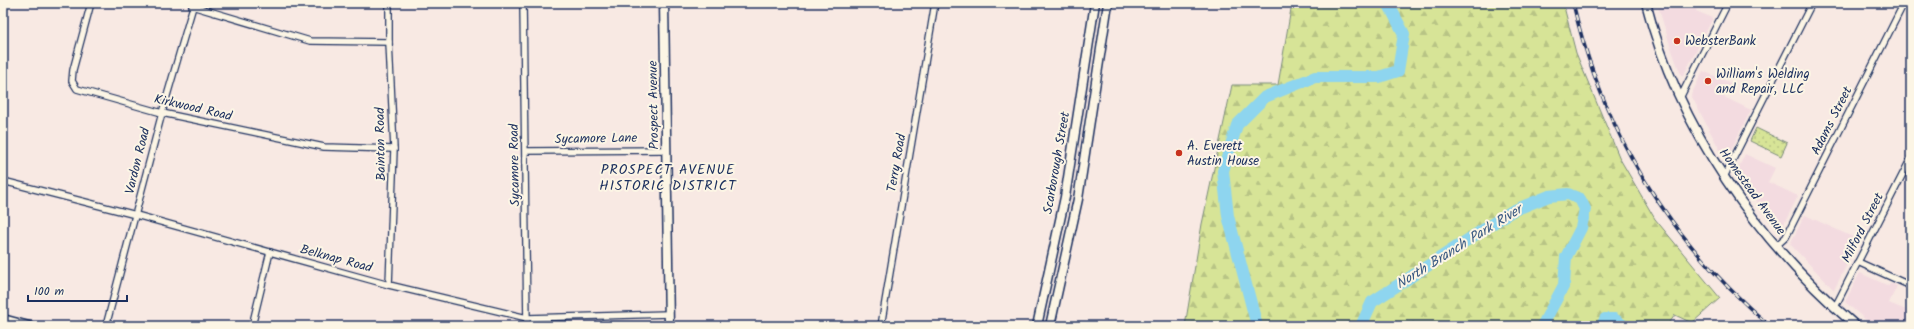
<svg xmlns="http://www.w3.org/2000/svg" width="1914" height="329" viewBox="0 0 1914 329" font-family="Kalam,sans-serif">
  <defs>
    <pattern id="forest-firs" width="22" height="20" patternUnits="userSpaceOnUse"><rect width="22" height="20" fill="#d7e497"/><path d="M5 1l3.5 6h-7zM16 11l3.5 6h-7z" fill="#b8c485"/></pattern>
    <pattern id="garden-dots" width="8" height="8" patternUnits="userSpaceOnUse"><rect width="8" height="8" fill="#d7e497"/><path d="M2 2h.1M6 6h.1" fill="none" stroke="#b8c485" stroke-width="1.8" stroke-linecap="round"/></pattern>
  </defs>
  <rect width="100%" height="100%" fill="#f8e9e3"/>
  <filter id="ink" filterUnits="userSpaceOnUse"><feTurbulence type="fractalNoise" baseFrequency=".025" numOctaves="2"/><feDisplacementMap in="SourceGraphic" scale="8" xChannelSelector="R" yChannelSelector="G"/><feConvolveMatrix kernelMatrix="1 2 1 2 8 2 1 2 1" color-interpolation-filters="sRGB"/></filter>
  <g filter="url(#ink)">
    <g fill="#f3dbe0">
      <path d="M1657 3H1698L1696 11 1713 18 1683 76 1681 75 1670 45Z"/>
      <path d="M1703 71 1731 83 1724 97 1751 110 1727 158 1723 156 1691 95Z"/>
      <path d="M1745 154 1775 168 1768 182 1798 196 1780 232 1736 173Z"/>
      <path d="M1805 215 1859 240 1834 290 1790 244Z"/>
      <path d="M1860 273 1889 286 1890 283 1897 286 1889 303 1911 312V326H1873L1845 302Z"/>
    </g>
    <path fill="url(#forest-firs)" stroke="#798a7a" d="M1292 3H1563L1576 53 1620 159 1655 219 1720 298 1692 323 1675 315 1667 326H1185L1202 224 1232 85H1278Z"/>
    <path fill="url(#garden-dots)" stroke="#798a7a" d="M1756 128 1787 143 1781 156 1750 141Z"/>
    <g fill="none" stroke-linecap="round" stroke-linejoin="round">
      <g stroke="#8ed5ef" stroke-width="12">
        <path d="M1257 326 1228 216 1223 171 1237 125 1265 97 1315 77H1379L1398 71 1404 34 1388 3"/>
        <path d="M1361 326 1372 302 1512 211 1549 196 1568 194 1580 199 1585 209 1581 228 1566 257 1564 285 1542 326"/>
        <path d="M1602 326 1605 319H1614L1624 326"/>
      </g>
      <g stroke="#1b2f5e" stroke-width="8">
        <g id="street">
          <path d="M91 3 73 70 72 81 77 89 162 113 324 147 394 149"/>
          <path d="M389 3V42L394 149 389 285"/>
          <path d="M523 3 527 326"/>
          <path d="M929 3 935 4"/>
          <path d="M192 6 310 41 389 42"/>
          <path d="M1680 98 1728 3"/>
          <path d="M526 151 667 150"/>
          <path d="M1724 177 1812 3"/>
          <path d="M3 181 136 215 389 285 527 318 669 314"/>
          <path d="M1776 246 1786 237 1904 3"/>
          <path d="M1858 262 1911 286"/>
          <path d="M1835 307 1911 158"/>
          <path d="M106 326 162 113 194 3"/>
          <path d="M252 326 270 252"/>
          <path d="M881 326 935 3"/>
        </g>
      </g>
      <g stroke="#1b2f5e" stroke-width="11">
        <g id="secondary">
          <path d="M664 3 669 326"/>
          <path d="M1646 3C1678 129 1758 242 1856 326"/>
          <path d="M3 319 29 326"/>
          <path d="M1037 326 1065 197 1095 3"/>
          <path d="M1050 326 1078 199 1108 3"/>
        </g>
      </g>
      <use href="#street" stroke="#fcf5e5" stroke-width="5.5"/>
      <use href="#secondary" stroke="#fcf5e5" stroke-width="8"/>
      <g stroke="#1b2f5e" stroke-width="3.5">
        <path id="rail" d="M1573 3C1603 132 1669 240 1770 326"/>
      </g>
      <use href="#rail" stroke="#fcf5e5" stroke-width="2" stroke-dasharray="6" stroke-linecap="butt"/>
    </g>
  </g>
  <g fill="#c8321e" stroke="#fcf5e5" stroke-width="1.5">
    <circle cx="1677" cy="41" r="4"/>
    <circle cx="1708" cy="81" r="4"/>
    <circle cx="1179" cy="153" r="4"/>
  </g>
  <g text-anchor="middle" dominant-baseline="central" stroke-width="4" stroke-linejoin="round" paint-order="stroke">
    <g font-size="13" fill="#1b2f5e" stroke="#fcf5e5" text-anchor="start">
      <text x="1685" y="41">WebsterBank</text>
      <text x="1716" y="74">William's Welding<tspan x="1716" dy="15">and Repair, LLC</tspan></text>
      <text x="1187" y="146">A. Everett<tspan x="1187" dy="15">Austin House</tspan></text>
    </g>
    <g font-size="13" fill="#1b2f5e" stroke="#fcf5e5">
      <text transform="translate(654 105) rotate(-91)">Prospect Avenue</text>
      <text transform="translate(193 108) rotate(13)">Kirkwood Road</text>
      <text transform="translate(1832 121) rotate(-63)">Adams Street</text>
      <text transform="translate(596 139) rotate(-1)">Sycamore Lane</text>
      <text transform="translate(381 144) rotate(-91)">Bainton Road</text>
      <text transform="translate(138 161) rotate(-76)">Vardon Road</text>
      <text transform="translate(897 163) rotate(-80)">Terry Road</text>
      <text transform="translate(1057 163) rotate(-80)">Scarborough Street</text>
      <text transform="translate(515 165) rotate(-91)">Sycamore Road</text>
      <text transform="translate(1752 192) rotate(54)">Homestead Avenue</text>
      <text transform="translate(1863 228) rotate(-63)">Milford Street</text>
      <text transform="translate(336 259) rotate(15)">Belknap Road</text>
    </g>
    <g font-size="14" letter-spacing="1" fill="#1b2f5e" stroke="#fcf5e5">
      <text x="668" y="170">PROSPECT AVENUE<tspan x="668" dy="16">HISTORIC DISTRICT</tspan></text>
    </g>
    <g font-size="14" font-style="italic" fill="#385882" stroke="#fcf5e5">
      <text transform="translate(1459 247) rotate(-32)">North Branch Park River</text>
    </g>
  </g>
  <rect width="1914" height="329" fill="none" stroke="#fcf5e5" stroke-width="16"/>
  <rect x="8" y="8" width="1898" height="313" fill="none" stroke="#1b2f5e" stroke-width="1.5" filter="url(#ink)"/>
  <path d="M28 295v6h99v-6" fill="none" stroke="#1b2f5e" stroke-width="2"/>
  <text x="34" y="295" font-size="12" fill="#1b2f5e" stroke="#fcf5e5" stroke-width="3" paint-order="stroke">100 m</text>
</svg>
